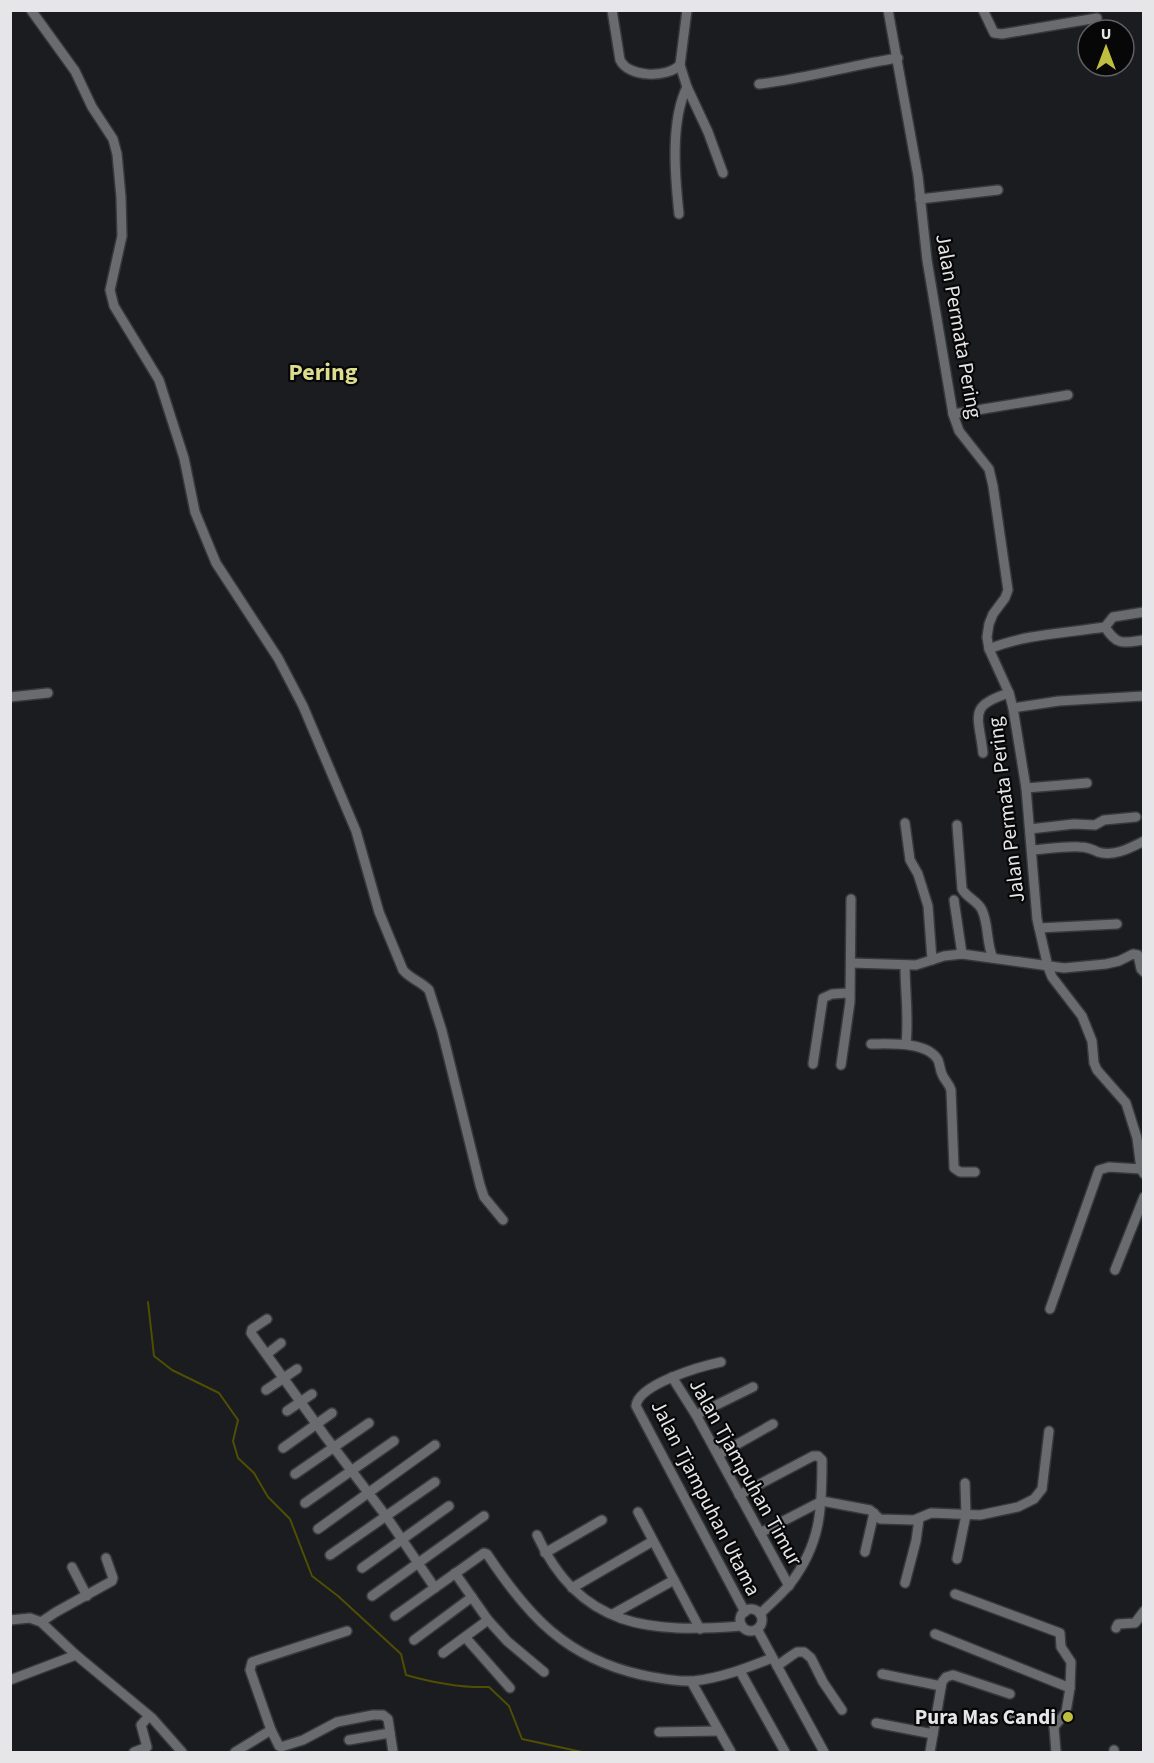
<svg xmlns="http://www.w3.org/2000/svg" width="1154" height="1763" viewBox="0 0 1154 1763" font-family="'Source Sans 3',sans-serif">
  <rect width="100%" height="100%" fill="#1b1c1f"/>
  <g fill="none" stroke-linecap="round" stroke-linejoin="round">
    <path stroke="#4f4e03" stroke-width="2" d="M148 1302 154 1356 172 1370 219 1393 238 1420 233 1441 238 1458 254 1473 268 1497 290 1519 312 1576 338 1596 401 1654 406 1675C434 1683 460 1688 489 1687L509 1706 522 1739 582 1752"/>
    <g stroke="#373839" stroke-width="12">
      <g id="minor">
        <path d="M31 10 75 71 92 107 113 139 117 154 121 197 122 236 110 290 114 306 159 380 184 458 195 512 216 563 278 658 303 706 356 831 379 912 403 970C410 979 421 981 429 990L442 1031 480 1185 484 1197 503 1220"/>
        <path d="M612 10 620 60C629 78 667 78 680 65"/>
        <path d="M687 10 680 65 687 87 708 132 723 173"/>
        <path d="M888 10 918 176 927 260 953 414 959 431 989 469 993 486 1008 590 1005 598 993 614 989 624 987 637 989 649 1009 693 1013 708 1026 788 1037 919 1048 967 1052 977 1082 1016 1092 1041 1094 1063 1097 1070 1126 1103 1137 1138 1141 1169 1144 1174"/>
        <path d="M983 10 994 33 1002 34 1097 18"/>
        <path d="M759 84C806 79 851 65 898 58"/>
        <path d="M920 199 998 190"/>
        <path d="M679 214C675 177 670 121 687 87"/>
        <path d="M953 414 1068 395"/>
        <path d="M1105 627C1117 646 1123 643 1144 640"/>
        <path d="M989 649C1025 634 1067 633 1105 627L1113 617 1144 612"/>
        <path d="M10 697 48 693"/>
        <path d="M1013 708 1059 701 1144 696"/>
        <path d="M983 753C979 716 967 706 1009 693"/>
        <path d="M1026 788 1087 783"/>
        <path d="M905 823 910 860 918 874 928 906 932 960"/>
        <path d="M957 825 962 889C967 898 978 901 982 910 989 925 986 943 993 958"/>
        <path d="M1030 829 1074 824 1095 825 1104 820 1136 817"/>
        <path d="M1032 850C1048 849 1064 846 1080 847 1087 847 1092 849 1098 852 1114 857 1130 848 1144 841"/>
        <path d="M954 900 962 954"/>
        <path d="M1039 928 1117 924"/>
        <path d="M851 963 916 965 944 956 962 954 1064 968 1106 964 1119 961 1133 954 1138 955 1141 969 1144 972"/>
        <path d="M905 965C905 992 909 1017 906 1044"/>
        <path d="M871 1044C889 1044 927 1041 938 1060 940 1065 940 1070 942 1074 944 1080 949 1083 951 1090L954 1168 960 1172H975"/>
        <path d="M813 1064 823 998 832 994 848 993"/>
        <path d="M841 1065 850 1002 851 899"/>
        <path d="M1115 1270 1144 1197"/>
        <path d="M1050 1309 1099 1170 1109 1167 1141 1169"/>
        <path d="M267 1319 252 1329 251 1333 325 1436 386 1516 435 1588"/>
        <path d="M267 1354 281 1343"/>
        <path d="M721 1362C702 1366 638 1384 636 1406L745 1612"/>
        <path d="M672 1377 696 1415 789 1586"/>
        <path d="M266 1390 297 1369"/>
        <path d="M287 1411 312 1394"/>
        <path d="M696 1415 753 1387"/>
        <path d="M283 1448 332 1413"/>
        <path d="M718 1455 773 1424"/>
        <path d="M295 1474 369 1423"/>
        <path d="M739 1495 813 1456H818L822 1460C822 1509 821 1544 790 1584 781 1595 770 1604 760 1614"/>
        <path d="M305 1503 394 1441"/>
        <path d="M638 1512 700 1629"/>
        <path d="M318 1529 435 1445"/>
        <path d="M760 1533 822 1501 870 1510 880 1519 914 1520 931 1513 980 1515 1018 1507 1034 1499 1042 1489 1049 1431"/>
        <path d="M537 1535C580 1629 650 1633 742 1626"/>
        <path d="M865 1552 874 1513"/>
        <path d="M545 1553 602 1520"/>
        <path d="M330 1555 435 1482"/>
        <path d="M957 1559 966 1515 965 1483"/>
        <path d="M72 1567 87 1596"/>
        <path d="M362 1568 449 1506"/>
        <path d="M455 1573 488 1620 507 1641 544 1672"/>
        <path d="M905 1583 916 1541 919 1519"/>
        <path d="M572 1588 653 1541"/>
        <path d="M955 1594 1060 1633 1061 1647 1071 1662 1070 1688 1066 1712 1054 1727"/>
        <path d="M372 1596 484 1516"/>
        <circle cx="751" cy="1620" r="11"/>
        <path d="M613 1614 674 1580"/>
        <path d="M395 1616 484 1553 487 1554C528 1616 566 1658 642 1675 658 1678 677 1682 693 1681 721 1678 747 1668 772 1658"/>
        <path d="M10 1620 30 1618 41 1622 76 1655 152 1718 182 1752"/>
        <path d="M41 1622 56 1612 112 1581 113 1578 106 1558"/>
        <path d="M1116 1628 1118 1624 1135 1623 1144 1611"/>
        <path d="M757 1629 824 1752"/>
        <path d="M347 1631 252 1662 250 1670 271 1730 279 1746 281 1747 303 1740 337 1722 373 1715H383L388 1719 393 1752"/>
        <path d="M935 1634 1070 1688"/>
        <path d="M465 1637 510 1688"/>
        <path d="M414 1640 472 1597"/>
        <path d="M443 1653 488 1620"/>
        <path d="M777 1666 791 1656 797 1652H804L811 1658 823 1682 842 1710"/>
        <path d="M740 1671 785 1752"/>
        <path d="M882 1674 941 1686"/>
        <path d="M10 1680 76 1655"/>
        <path d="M691 1681 731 1752"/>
        <path d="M1010 1717 1052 1718 1054 1727 1056 1752"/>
        <path d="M876 1723 933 1734"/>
        <path d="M659 1732 719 1731"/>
        <path d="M349 1740 390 1733"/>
        <path d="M1114 1750V1752"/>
        <path d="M134 1752 147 1747 141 1725 149 1716"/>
        <path d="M235 1752 271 1730"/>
        <path d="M930 1752 942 1682 946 1677 953 1675 1010 1694"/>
      </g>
    </g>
    <use href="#minor" stroke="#6a6b6e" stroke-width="9"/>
  </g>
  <circle fill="#bfbe41" stroke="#070708" stroke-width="2" cx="1068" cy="1717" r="6"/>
  <g text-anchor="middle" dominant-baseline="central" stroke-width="4.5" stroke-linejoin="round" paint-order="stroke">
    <g font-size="21" fill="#e6e6e8" stroke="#070708">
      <text transform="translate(959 326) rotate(80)">Jalan Permata Pering</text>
      <text transform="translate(1006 810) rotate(-97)">Jalan Permata Pering</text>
      <text transform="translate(746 1472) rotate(61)">Jalan Tjampuhan Timur</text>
      <text transform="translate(706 1498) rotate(63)">Jalan Tjampuhan Utama</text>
    </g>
    <g font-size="21" font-weight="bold" fill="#e6e6e8" stroke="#070708" text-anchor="end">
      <text x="1056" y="1717">Pura Mas Candi</text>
    </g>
    <g font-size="24" font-weight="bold" fill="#dcdd8e" stroke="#070708">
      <text x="323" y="372">Pering</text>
    </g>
  </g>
  <rect width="1154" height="1763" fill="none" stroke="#e6e6e8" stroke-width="24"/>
  <g transform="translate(1106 48)"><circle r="28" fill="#070708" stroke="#606062" stroke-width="1.5"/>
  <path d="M0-4.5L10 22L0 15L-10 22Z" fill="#bfbe41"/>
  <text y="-9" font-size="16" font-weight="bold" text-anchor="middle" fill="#e6e6e8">U</text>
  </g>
</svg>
